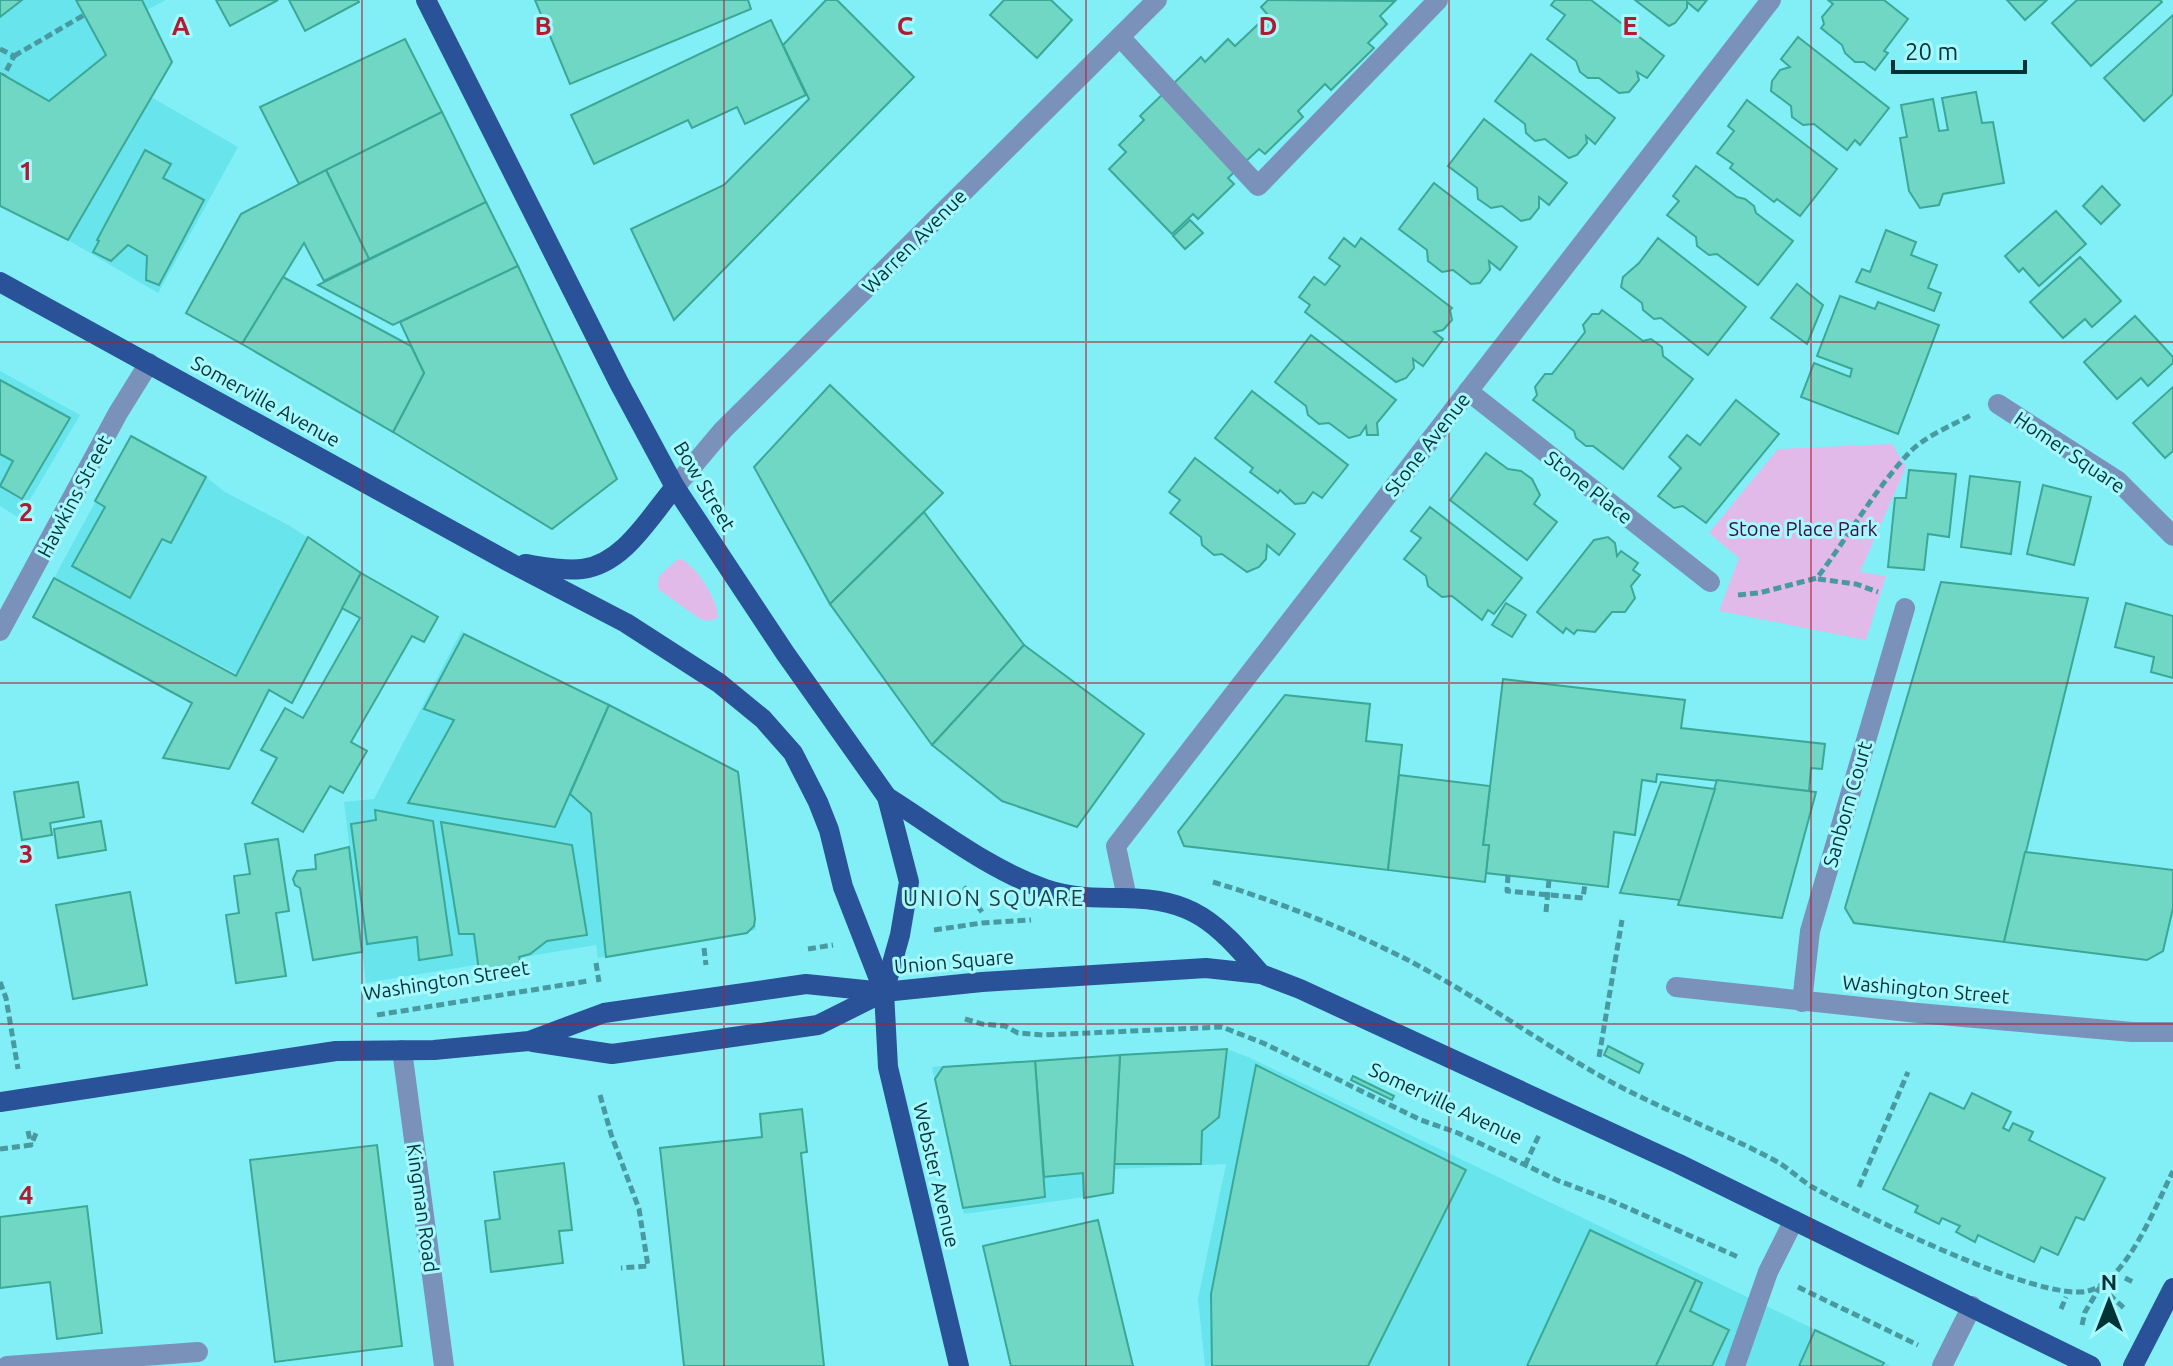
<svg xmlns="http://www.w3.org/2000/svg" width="2173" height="1366" viewBox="0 0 2173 1366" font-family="Ubuntu,sans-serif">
  <rect width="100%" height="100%" fill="#82eff6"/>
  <g fill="#67e4ec">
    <path d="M0 0H166L147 10 151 97 238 147 158 293 68 240 0 206Z"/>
    <path d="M0 371 80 415 19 518 0 506Z"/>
    <path d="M131 436 206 477 225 492 290 526 361 573 292 703 54 578Z"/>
    <path d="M462 630 464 634 739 771 756 930 598 958 596 945 366 983 344 802 374 799Z"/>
    <path d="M1227 1049 1248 1057 1891 1366H1205L1198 1299 1226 1164 1115 1169 1113 1193 964 1214 932 1067Z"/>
  </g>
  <g fill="#e1bae9">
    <path d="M1892 444 1906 467 1860 572 1886 576 1866 640 1719 611 1739 558 1709 533 1778 449Z"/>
    <path d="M681 559C697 567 717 599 718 617 712 622 707 622 700 619L658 589 659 576 677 560Z"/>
  </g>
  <g fill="#6fd7c4" stroke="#3ba796" stroke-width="2">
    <path d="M0 0H22L0 17Z"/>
    <path d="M76 0H142L172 62 68 240 0 206V73L49 101 106 55Z"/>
    <path d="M216 0H278L230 26Z"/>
    <path d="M289 0H358L359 2 305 31Z"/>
    <path d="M535 0H748L751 9 570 84Z"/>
    <path d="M826 0H837L914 77 674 320 631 229 724 185 809 99 783 45Z"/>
    <path d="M1004 0H1051L1072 20 1037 58 990 15Z"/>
    <path d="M1268 0 1395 1 1380 16 1387 24 1368 43 1374 48 1331 90 1325 84 1298 111 1303 117 1265 154 1259 149 1228 178 1234 184 1198 219 1193 214 1172 234 1109 169 1126 152 1119 145 1144 120 1140 116 1201 57 1205 62 1228 39 1235 46 1268 15 1261 7Z"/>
    <path d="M1555 0H1591L1664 56 1647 78 1637 72 1639 80 1629 92 1619 93 1599 78H1588L1580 72 1576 61 1547 39 1565 15 1551 5Z"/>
    <path d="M1635 0H1707L1698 11 1687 2V8L1675 23 1669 26Z"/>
    <path d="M1828 0H1884L1908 19 1884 51 1888 53 1875 70 1864 62H1855L1845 53 1842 45 1821 28 1824 24 1822 17 1833 4Z"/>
    <path d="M2007 0H2047L2025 20Z"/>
    <path d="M2077 0H2160L2162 2 2091 66 2052 23Z"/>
    <path d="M2173 15V94L2144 121 2104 78Z"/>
    <path d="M771 20 806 95 745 124 737 107 692 128 688 120 594 164 571 115Z"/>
    <path d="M1798 37 1889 108 1860 145 1855 140 1847 150 1814 124 1803 125 1792 117 1791 106 1771 91 1772 81 1780 70 1790 67 1781 59Z"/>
    <path d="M405 39 442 112 299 184 260 107Z"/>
    <path d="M1531 54 1615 118 1595 144 1586 136 1587 143 1577 155 1569 158 1545 139 1535 141 1526 133 1525 124 1495 101Z"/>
    <path d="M1976 92 1982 123 1993 122 2004 183 1943 194 1939 205 1920 208 1909 191 1900 138 1907 137 1901 105 1933 99 1939 131 1948 130 1942 98Z"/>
    <path d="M1747 100 1837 169 1800 216 1777 199 1774 202 1730 168 1733 164 1717 153 1734 131 1728 126Z"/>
    <path d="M442 112 486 202 369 259 326 170Z"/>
    <path d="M1484 119 1567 183 1549 205 1539 197V208L1530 219 1521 221 1502 206 1491 208 1478 199 1477 188 1448 166Z"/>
    <path d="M145 150 171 164 163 178 204 200 159 285 146 280 147 256 128 245 111 261 93 252 99 241 97 240Z"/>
    <path d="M1696 166 1737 197 1745 199 1754 206 1756 213 1793 241 1758 285 1717 254 1709 255 1697 246 1696 237 1667 215 1679 201 1673 196Z"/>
    <path d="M326 170 369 259 324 281 304 243 242 344 186 313 241 214Z"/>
    <path d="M1434 183 1517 247 1500 270 1489 261 1490 270 1480 283 1471 284 1453 270 1442 272 1428 261 1427 250 1399 229Z"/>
    <path d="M2102 186 2120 205 2101 224 2083 206Z"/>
    <path d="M486 202 518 266 393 325 318 285Z"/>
    <path d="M2056 211 2086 244 2039 286 2023 268 2019 272 2005 256Z"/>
    <path d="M1190 220 1203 233 1185 249 1173 236Z"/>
    <path d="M1886 230 1916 242 1911 255 1937 265 1928 288 1941 293 1934 311 1856 282 1862 269 1870 272Z"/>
    <path d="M1344 238 1355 247 1361 238 1452 308 1450 310 1452 320 1443 330 1434 332 1443 339 1423 366 1413 359 1414 368 1406 378 1396 382 1305 312 1310 305 1299 297 1314 277 1325 285 1340 266 1329 258Z"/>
    <path d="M1658 238 1746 307 1708 355 1661 318 1654 319 1643 310 1642 303 1621 287 1623 277 1639 263Z"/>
    <path d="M2080 257 2121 301 2092 327 2085 319 2063 338 2030 302Z"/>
    <path d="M518 266 617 479 552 529 393 432 424 373 400 322Z"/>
    <path d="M283 277 411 346 424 373 393 432 242 344Z"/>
    <path d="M1797 284 1823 305 1807 344 1771 318Z"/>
    <path d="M1840 296 1875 309 1878 302 1939 325 1898 434 1801 397 1814 363 1850 377 1852 369 1817 356Z"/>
    <path d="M1602 310 1643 341 1651 339 1662 347 1663 356 1693 379 1623 469 1593 446H1586L1576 438 1574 431 1533 400 1537 395 1535 387 1545 374H1552L1585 332 1583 325 1592 314H1599Z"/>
    <path d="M2135 316 2173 357V363L2148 386 2141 378 2117 399 2084 362Z"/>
    <path d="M1311 335 1396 400 1377 423 1378 435H1367L1366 426 1360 435 1349 438 1329 423 1319 424 1308 415 1306 406 1275 382Z"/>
    <path d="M0 380 70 418 22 499 0 486 13 461 0 454Z"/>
    <path d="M830 385 943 493 830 604 754 467Z"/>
    <path d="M2173 387V451L2165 458 2133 423Z"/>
    <path d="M1252 391 1348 465 1322 498 1313 492 1305 503 1295 504 1280 490 1278 493 1250 472 1253 468 1215 438Z"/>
    <path d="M1736 400 1779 434 1706 523 1683 506 1674 508 1658 496 1681 468 1669 457 1687 435 1700 445Z"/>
    <path d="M131 436 206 477 171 543 162 539 130 598 72 566 105 507 95 501Z"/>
    <path d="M1486 453 1508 469 1521 471 1532 479 1540 495 1534 504 1557 522 1527 560 1450 500Z"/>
    <path d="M1195 458 1295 534 1279 555 1267 545 1266 559 1259 567 1247 572 1222 554 1214 555 1202 545 1201 537 1170 513 1180 500 1169 492Z"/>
    <path d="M1909 470 1956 474 1949 537 1928 534 1924 570 1888 567 1895 498H1906Z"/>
    <path d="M1970 476 2020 482 2011 554 1961 547Z"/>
    <path d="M2043 485 2091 497 2074 565 2027 554Z"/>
    <path d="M1430 507 1522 578 1494 614 1488 610 1482 620 1452 596 1442 597 1428 586 1426 576 1404 559 1421 538 1411 531Z"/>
    <path d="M924 512 1024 645 932 745 830 604Z"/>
    <path d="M308 537 361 573 292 703 269 690 229 769 163 758 192 703 33 617 54 578 236 676Z"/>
    <path d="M1608 537 1615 543 1617 556 1621 551 1638 563 1633 570 1640 575 1631 586 1635 598 1625 612H1612L1595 632 1577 630 1574 634 1566 628 1563 633 1537 612 1594 540Z"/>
    <path d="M361 573 438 617 424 642 412 636 351 742 367 751 343 793 330 786 303 832 252 803 277 758 261 750 285 708 303 718 360 618 342 608Z"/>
    <path d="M1941 582 2088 598 2004 942 1854 923 1845 908Z"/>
    <path d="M1506 603 1526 615 1512 637 1492 625Z"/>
    <path d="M2126 603 2173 616V678L2151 672 2154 657 2115 647Z"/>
    <path d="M464 634 609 705 555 827 408 803 454 720 424 709Z"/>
    <path d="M1024 645 1144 734 1077 827 1002 801 932 745Z"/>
    <path d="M1503 679 1685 700 1681 728 1825 744 1822 769 1811 768 1809 791 1657 774 1656 782 1642 780 1635 835 1614 832 1608 887 1486 873 1489 845H1483Z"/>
    <path d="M1285 695 1370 704 1366 741 1402 745 1388 870 1184 846 1178 832Z"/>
    <path d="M609 705 738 772 755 919 754 926 747 933 606 957 591 813 570 794Z"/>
    <path d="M1399 775 1490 786 1483 845H1489L1485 882 1388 870Z"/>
    <path d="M1717 780 1816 792 1782 918 1678 905Z"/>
    <path d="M78 782 84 817 50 823 52 835 22 840 14 792Z"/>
    <path d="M1661 782 1715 789 1680 900 1620 893Z"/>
    <path d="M375 810 433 821 452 955 419 960 417 937 367 944 351 824 376 820Z"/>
    <path d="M101 821 106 850 58 858 54 829Z"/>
    <path d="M441 822 572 845 587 935 547 941 530 954 519 957 521 965 479 971 474 934H459Z"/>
    <path d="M278 839 289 911 276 913 286 976 236 983 226 915 239 913 234 876 250 874 245 844Z"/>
    <path d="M349 847 362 952 313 960 300 888 295 885 293 879 297 871 316 869 315 855Z"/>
    <path d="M2025 852 2173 870V908L2163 951 2147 960 2004 942Z"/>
    <path d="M130 892 147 985 73 999 56 905Z"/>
    <path d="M1608 1046 1643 1064 1639 1073 1604 1055Z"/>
    <path d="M1227 1049 1219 1117 1202 1131 1201 1164H1114L1120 1055Z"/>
    <path d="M1120 1055 1113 1193 1084 1198 1083 1173 1044 1177 1035 1061Z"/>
    <path d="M1035 1061 1045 1197 963 1208 935 1079 943 1067Z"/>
    <path d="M1256 1065 1466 1170 1368 1366H1212L1211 1294Z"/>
    <path d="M1353 1076 1394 1096 1392 1100 1351 1080Z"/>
    <path d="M1930 1093 1964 1109 1972 1093 2011 1112 2003 1128 2009 1131 2013 1123 2033 1132 2029 1140 2105 1178 2084 1220 2076 1217 2058 1255 2041 1247 2034 1262 1978 1235 1975 1242 1956 1232 1960 1226 1942 1218 1939 1224 1915 1212 1918 1206 1883 1189Z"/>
    <path d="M802 1109 807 1152 801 1153 824 1366H684L660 1148 762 1137 760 1114Z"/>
    <path d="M377 1145 402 1346 275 1362 250 1160Z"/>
    <path d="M564 1163 572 1230 559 1231 563 1263 491 1272 485 1221 500 1219 494 1172Z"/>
    <path d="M87 1206 102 1333 57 1339 50 1282 0 1288V1217Z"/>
    <path d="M1098 1220 1133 1366H1011L983 1246Z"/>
    <path d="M1590 1230 1696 1280 1656 1366H1527Z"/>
    <path d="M1696 1280 1702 1283 1690 1311 1729 1330 1712 1366H1656Z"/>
    <path d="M1815 1330 1884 1363 1882 1366H1799Z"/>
  </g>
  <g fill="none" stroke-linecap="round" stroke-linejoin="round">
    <g stroke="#489aa0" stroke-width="5" stroke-dasharray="8 4" stroke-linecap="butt">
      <path d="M0 49 14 56 4 75"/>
      <path d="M14 56 84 15"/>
      <path d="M1818 579 1856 584 1878 592"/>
      <path d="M1738 595 1759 593 1817 578C1848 537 1873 492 1908 454 1923 437 1951 426 1971 415"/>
      <path d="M1508 875 1507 891 1583 898 1585 884"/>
      <path d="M1213 882C1279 902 1342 927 1404 958 1468 991 1528 1034 1590 1070 1649 1105 1714 1128 1774 1160 1789 1168 1800 1180 1814 1188 1861 1214 2041 1303 2088 1291 2127 1281 2156 1205 2173 1171"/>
      <path d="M967 887 965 889 982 912"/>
      <path d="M1546 912 1549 880"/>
      <path d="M934 930 982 923 1031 920"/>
      <path d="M704 948 706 965"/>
      <path d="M808 949 833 945"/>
      <path d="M596 963 599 982"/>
      <path d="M0 982 6 998 18 1069"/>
      <path d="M377 1015 588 981"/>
      <path d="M965 1019 982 1024 1005 1026 1018 1033 1043 1035 1222 1027 1263 1043 1421 1120 1458 1133 1559 1181 1612 1201 1738 1257"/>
      <path d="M1599 1057 1622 920"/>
      <path d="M600 1095 611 1134 639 1209 648 1266 621 1268"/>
      <path d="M28 1131 31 1145"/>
      <path d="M0 1149 31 1145 37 1131"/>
      <path d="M1525 1165 1540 1133"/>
      <path d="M1859 1187 1908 1072"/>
      <path d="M2125 1278 2135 1283"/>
      <path d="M2100 1286 2126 1310"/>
      <path d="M1798 1287 1918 1345"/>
      <path d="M2061 1309 2066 1297"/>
      <path d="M2082 1325 2085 1312 2100 1287"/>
    </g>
    <g stroke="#7a92ba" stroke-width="20">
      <path d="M1120 37 1258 186 1438 0"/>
      <path d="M1468 391 1710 582"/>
      <path d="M1998 404 2118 481 2173 536"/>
      <path d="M675 487 723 430 1157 0"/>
      <path d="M0 631 118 413 149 363"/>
      <path d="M1127 898 1116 846 1771 0"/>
      <path d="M1676 987 1918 1013 2132 1032H2173"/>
      <path d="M1802 1002 1810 931 1905 608"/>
      <path d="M402 1050 444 1366"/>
      <path d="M7 1366 198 1352"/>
      <path d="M1735 1366 1768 1272 1794 1220"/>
      <path d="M1942 1366 1972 1306"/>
    </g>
    <g stroke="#295298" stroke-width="20">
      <path d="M426 0 619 383 675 487 785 653 887 797 909 882 900 935 884 992 888 1067 959 1366"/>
      <path d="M0 282 509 562 626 623 719 683 763 719 793 753 818 802 829 830 843 887 884 992"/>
      <path d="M525 564C544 567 563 571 582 569 624 564 650 516 675 487"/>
      <path d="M887 797C938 829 988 869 1045 889 1071 898 1097 898 1123 898 1196 899 1216 923 1261 974"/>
      <path d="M533 1042 612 1054 818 1025 884 992"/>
      <path d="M0 1102 336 1051 434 1050 529 1041 604 1013 806 984 884 992 982 982 1206 968 1261 974 1300 989 1679 1164 2091 1366"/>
      <path d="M2133 1366 2173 1288"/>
    </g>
  </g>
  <path fill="none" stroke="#af1b31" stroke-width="2" stroke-opacity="0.55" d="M362 0V1366M724 0V1366M1086 0V1366M1449 0V1366M1811 0V1366M0 342H2173M0 683H2173M0 1024H2173"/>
  <g text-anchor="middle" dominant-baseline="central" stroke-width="6" stroke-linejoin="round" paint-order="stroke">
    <g font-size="20" fill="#003336" stroke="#a6f9fe">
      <text transform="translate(914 241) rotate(-45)">Warren Avenue</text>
      <text transform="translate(266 401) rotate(29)">Somerville Avenue</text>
      <text transform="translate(1427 444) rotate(-52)">Stone Avenue</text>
      <text transform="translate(2070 452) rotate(34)">Homer Square</text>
      <text transform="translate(705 486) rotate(59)">Bow Street</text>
      <text transform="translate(1589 487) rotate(38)">Stone Place</text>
      <text transform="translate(74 496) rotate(-62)">Hawkins Street</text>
      <text transform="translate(1847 804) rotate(-74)">Sanborn Court</text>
      <text transform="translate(954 961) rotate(-5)">Union Square</text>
      <text transform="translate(446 980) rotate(-9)">Washington Street</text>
      <text transform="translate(1926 989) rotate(5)">Washington Street</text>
      <text transform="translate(1446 1103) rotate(25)">Somerville Avenue</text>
      <text transform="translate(937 1175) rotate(77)">Webster Avenue</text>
      <text transform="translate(423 1208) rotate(82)">Kingman Road</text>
    </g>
    <g font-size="20" fill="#410c4b" stroke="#a6f9fe">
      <text x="1803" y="528">Stone Place Park</text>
    </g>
    <g font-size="22" letter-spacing="2" fill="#1d3f42" stroke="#a6f9fe">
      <text x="994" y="897">UNION SQUARE</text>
    </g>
  </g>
  <g font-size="26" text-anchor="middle" font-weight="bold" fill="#af1b31" stroke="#a6f9fe" stroke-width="6" stroke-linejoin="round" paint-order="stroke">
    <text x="181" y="35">A</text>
    <text x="543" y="35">B</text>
    <text x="905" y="35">C</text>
    <text x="1268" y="35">D</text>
    <text x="1630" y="35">E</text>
    <text x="26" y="180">1</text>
    <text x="26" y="521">2</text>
    <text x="26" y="863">3</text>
    <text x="26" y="1204">4</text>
  </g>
  <g transform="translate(2109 1302)" stroke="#a6f9fe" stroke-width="6" paint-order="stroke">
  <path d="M0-6L14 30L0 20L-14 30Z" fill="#003336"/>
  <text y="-12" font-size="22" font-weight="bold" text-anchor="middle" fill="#003336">N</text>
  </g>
  <path d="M1893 60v12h132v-12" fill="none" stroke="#003336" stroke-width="4"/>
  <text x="1905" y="60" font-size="24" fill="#003336" stroke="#a6f9fe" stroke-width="6" paint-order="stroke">20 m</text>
</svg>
